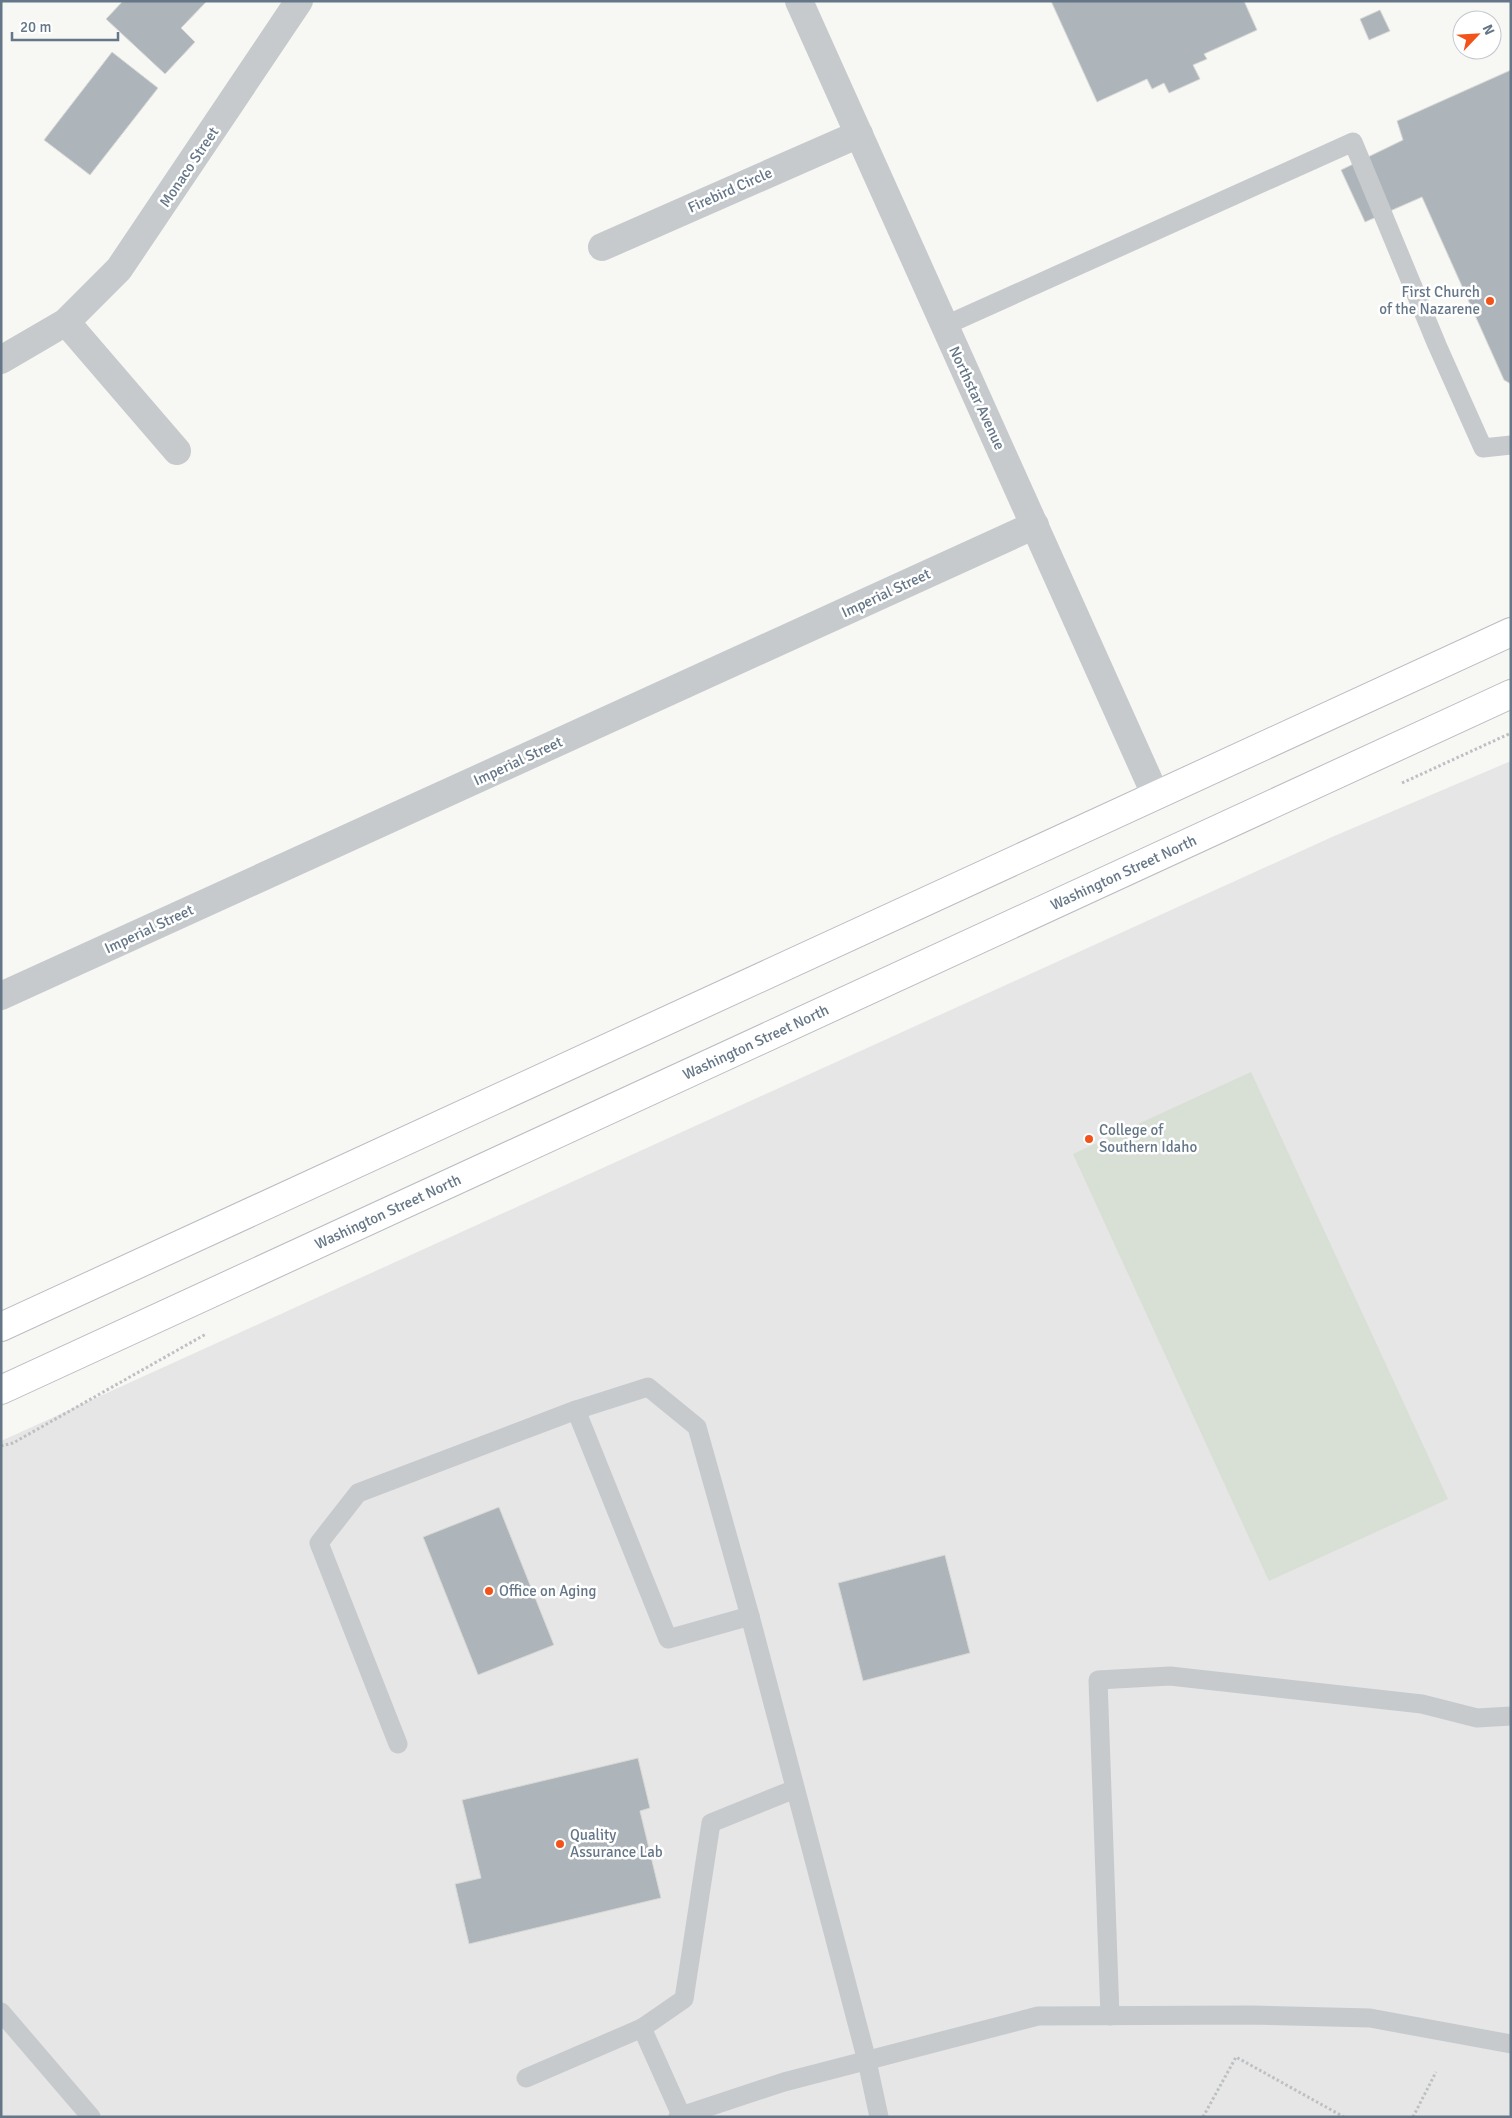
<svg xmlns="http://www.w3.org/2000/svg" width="1512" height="2118" viewBox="0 0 1512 2118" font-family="Signika,sans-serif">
  <rect width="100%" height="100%" fill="#f7f7f4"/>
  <path fill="#e5e6e5" d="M1511 761V2117H1V1441L1332 837Z"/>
  <path fill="#d8dfd4" d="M1251 1072 1448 1499 1269 1581 1073 1154Z"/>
  <g fill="#adb5bb" stroke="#d9d9d6">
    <path d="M123 1H207L181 28 195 42 165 74 106 19Z"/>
    <path d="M1051 1H1244L1257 30 1204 54 1207 59 1193 65 1200 79 1169 93 1164 83 1152 89 1147 79 1097 102Z"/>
    <path d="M1380 10 1390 31 1369 40 1360 19Z"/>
    <path d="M112 52 158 88 90 175 44 140Z"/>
    <path d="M1511 70V384L1504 380 1422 197 1365 222 1341 170 1403 140 1397 121Z"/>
    <path d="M499 1507 554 1645 478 1675 423 1537Z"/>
    <path d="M945 1555 970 1653 863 1681 838 1583Z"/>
    <path d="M638 1758 650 1808 640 1811 661 1898 469 1944 455 1884 481 1878 462 1800Z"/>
  </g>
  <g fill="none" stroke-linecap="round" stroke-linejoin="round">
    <g stroke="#b9bdc1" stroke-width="30">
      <g id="primary">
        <path d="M1 1327 1511 632"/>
        <path id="s1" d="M1 1390 1511 694"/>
      </g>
    </g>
    <g stroke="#bdc0c2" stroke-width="3" stroke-dasharray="2.5 2.5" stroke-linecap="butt">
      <path d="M1402 783 1511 733"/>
      <path d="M1 1446 13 1443 206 1334"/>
      <path d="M1203 2117 1236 2057 1344 2117"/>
      <path d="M1413 2117 1436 2072"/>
    </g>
    <g stroke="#c6cacd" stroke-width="19">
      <path d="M944 326 1353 142 1437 345 1483 448 1511 445"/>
      <path d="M576 1410 668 1639 750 1616"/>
      <path d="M398 1744 319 1543 358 1493 576 1410 648 1387 697 1427 750 1616 867 2061 879 2117"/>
      <path d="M1 2012 91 2117"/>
      <path d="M1110 2016 1098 1680 1170 1676 1422 1704 1477 1718 1511 1716"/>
      <path d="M642 2028 681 2115"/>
      <path d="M526 2078 642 2028 684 1999 711 1823 795 1789"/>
      <path d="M678 2117 784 2082 1038 2016 1251 2015 1370 2018 1511 2044"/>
    </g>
    <g stroke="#c6cacd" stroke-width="28">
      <path d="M799 1 1155 794"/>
      <path d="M602 247 859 134"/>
      <path d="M66 322 177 451"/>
      <path d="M1 360 66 322 119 269 299 1"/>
      <path d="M1 996 1035 525"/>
    </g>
    <use href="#primary" stroke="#fff" stroke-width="28"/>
  </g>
  <g fill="#f1531a" stroke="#fff" stroke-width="2">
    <circle cx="1490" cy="301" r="5"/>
    <circle cx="1089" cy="1139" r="5"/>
    <circle cx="489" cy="1591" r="5"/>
    <circle cx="560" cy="1844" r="5"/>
  </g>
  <g text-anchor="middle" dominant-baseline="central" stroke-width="5" stroke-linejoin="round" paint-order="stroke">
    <g font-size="15" fill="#647687" stroke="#fff">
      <text transform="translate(189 167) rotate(-56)">Monaco Street</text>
      <text transform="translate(730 190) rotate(-24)">Firebird Circle</text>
      <text transform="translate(977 398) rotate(65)">Northstar Avenue</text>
      <text transform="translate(886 593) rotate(-25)">Imperial Street</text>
      <text transform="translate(518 761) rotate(-25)">Imperial Street</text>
      <text stroke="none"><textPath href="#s1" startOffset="1236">Washington Street North</textPath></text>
      <text transform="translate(149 929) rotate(-25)">Imperial Street</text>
      <text stroke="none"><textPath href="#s1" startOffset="831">Washington Street North</textPath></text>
      <text stroke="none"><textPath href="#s1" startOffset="426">Washington Street North</textPath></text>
    </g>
    <g font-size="15" fill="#647687" stroke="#fff" text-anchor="start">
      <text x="1480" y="292" text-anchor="end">First Church<tspan x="1480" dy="17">of the Nazarene</tspan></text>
      <text x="1099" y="1130">College of<tspan x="1099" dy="17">Southern Idaho</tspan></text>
      <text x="499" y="1591">Office on Aging</text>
      <text x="570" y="1835">Quality<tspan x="570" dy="17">Assurance Lab</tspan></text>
    </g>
  </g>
  <rect width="1512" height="2118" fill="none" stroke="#647687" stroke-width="5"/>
  <g transform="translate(1477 35) rotate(65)"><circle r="24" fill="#ffffff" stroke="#c1c8cf"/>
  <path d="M0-4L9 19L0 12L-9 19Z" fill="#f1531a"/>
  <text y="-8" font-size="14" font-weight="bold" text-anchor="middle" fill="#647687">N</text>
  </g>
  <path d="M12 32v8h106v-8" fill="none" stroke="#647687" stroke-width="2.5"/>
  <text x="20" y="32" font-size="15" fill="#647687" stroke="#ffffff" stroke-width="4" paint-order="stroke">20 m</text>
</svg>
